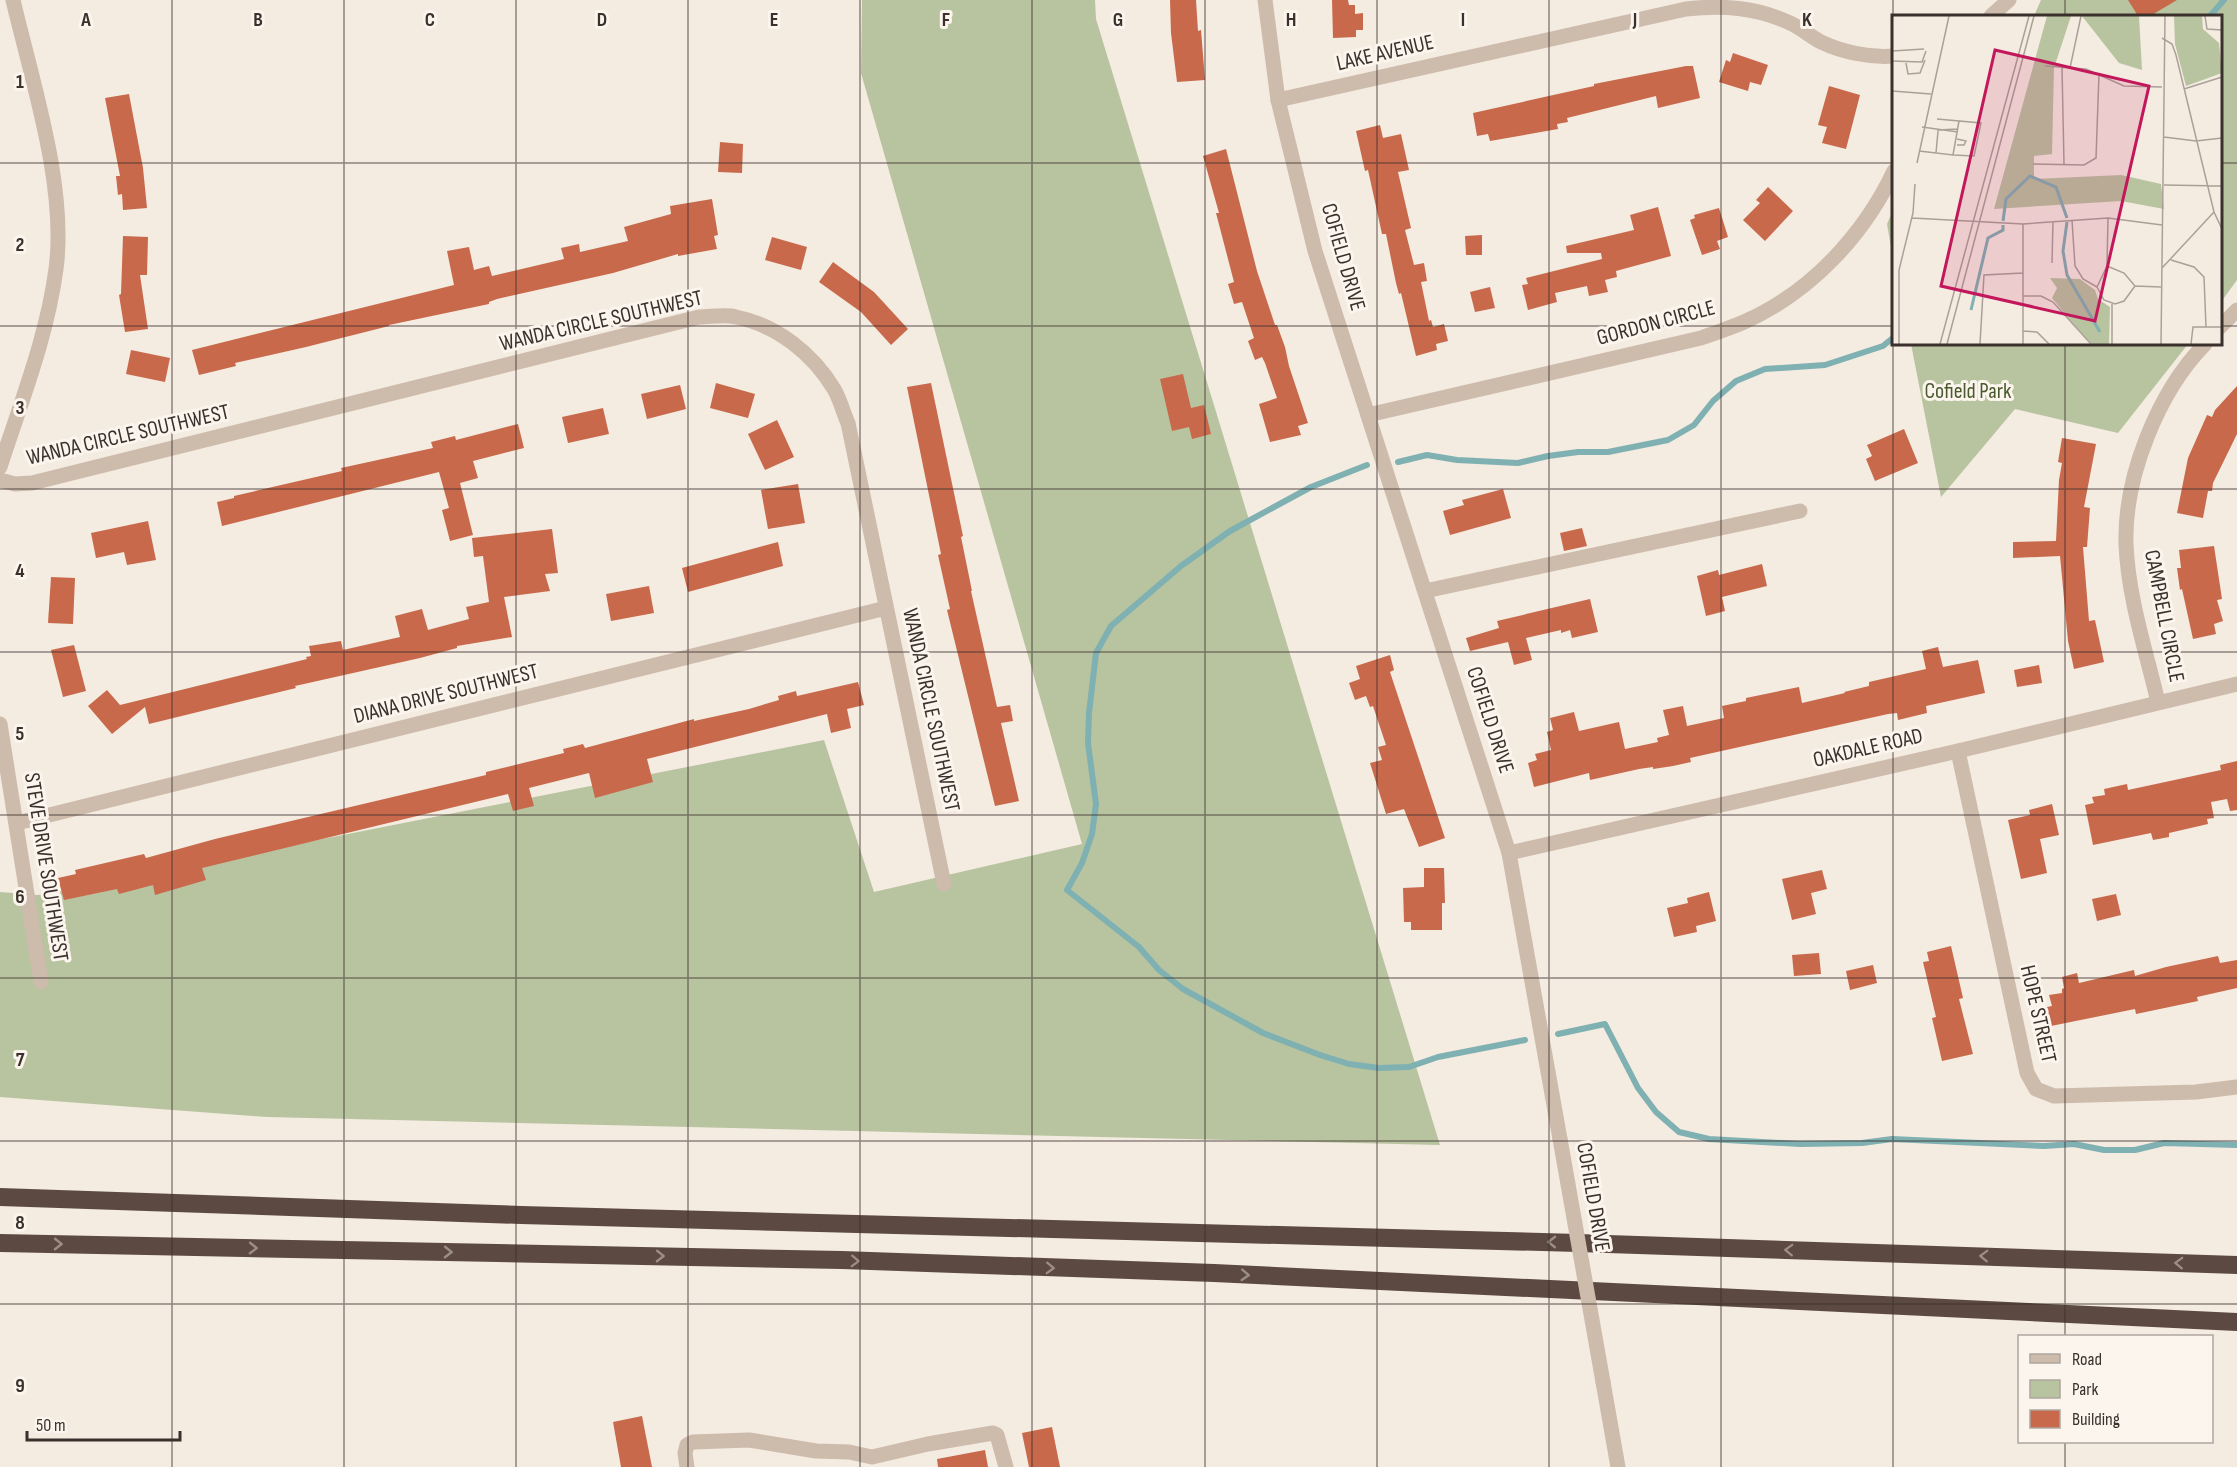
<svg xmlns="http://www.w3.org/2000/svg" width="2237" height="1467" viewBox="0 0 2237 1467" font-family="'Sofia Sans Condensed',sans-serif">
  <rect width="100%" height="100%" fill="#f4ebe1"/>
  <g fill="#b8c4a0">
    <path d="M862 0H1095L1096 19 1440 1145 267 1117 0 1097V892L38 895 824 740 874 892 1082 844 861 73Z"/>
    <path d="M2041 0H2237V280L2221 302 2220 16H2034Z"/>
    <path d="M1893 210V258L1887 224Z"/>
    <path d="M1911 344H2188L2118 433 2015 409 1941 497Z"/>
  </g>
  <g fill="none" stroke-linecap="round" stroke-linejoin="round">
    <g stroke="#7fb0b2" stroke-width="6">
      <path d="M2210 16 2224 0"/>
      <path d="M1398 462 1427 455 1457 460 1518 463 1548 456 1578 452H1608L1668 440 1694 425 1713 401 1736 381 1765 369 1825 365 1883 346 1894 337"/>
      <path d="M1367 465 1311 487 1230 531 1181 566 1111 626 1096 653 1089 713 1088 743 1096 804 1092 834 1082 863 1067 890 1139 947 1159 970 1183 989 1263 1033 1320 1055 1349 1064 1379 1068 1409 1067 1438 1057 1525 1040"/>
      <path d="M1558 1034 1605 1024 1638 1088 1656 1112 1679 1132 1709 1139 1800 1144 1862 1143 1892 1139 2044 1146 2074 1144 2104 1150H2135L2164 1143 2237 1145"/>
    </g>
  </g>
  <g fill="#c8694b">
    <path d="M1170 0H1196L1198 31 1201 30 1205 80 1177 82 1171 33Z"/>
    <path d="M1332 0H1348L1349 5H1355V14L1363 13V30H1356V37L1333 38Z"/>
    <path d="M2128 0H2177L2150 16H2138Z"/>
    <path d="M1733 53 1768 65 1761 85 1750 82 1748 91 1719 82 1726 60 1730 62Z"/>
    <path d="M1686 66H1693L1700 98 1658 108 1656 96 1567 118 1568 122 1557 124 1558 129 1490 141 1488 134 1477 136 1473 113 1594 86V84Z"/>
    <path d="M1829 86 1860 95 1846 149 1822 143 1827 127 1818 125Z"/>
    <path d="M129 94 143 168 147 208 123 210 122 194 118 195 116 176H120L105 98Z"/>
    <path d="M1380 125 1383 138 1401 134 1409 170 1398 172 1411 228 1405 230 1414 265 1424 263 1427 281 1421 282 1429 321 1431 320 1433 327 1444 324 1448 341 1436 344 1437 350 1416 356 1401 293 1399 294 1396 283 1386 234H1382L1368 170 1365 171 1356 131Z"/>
    <path d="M720 142 743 144 742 173 718 172Z"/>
    <path d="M1226 149 1257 271 1275 325H1277L1285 347 1289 366 1308 423 1298 426 1301 435 1270 442 1259 404 1277 398 1265 363 1262 357 1255 360 1248 341 1254 338 1242 302 1234 304 1228 284 1234 282 1216 213H1219L1203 156Z"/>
    <path d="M1768 187 1793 211 1765 241 1743 220 1760 203 1756 200Z"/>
    <path d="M712 199 718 235 714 236 717 249 678 256V254L613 273 497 299 489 302V304L389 325V326L306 347 235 363 236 366 199 375 192 350 454 285 447 251 469 247 474 270 489 266 492 276 564 259 561 248 579 244 580 252 628 241 624 227 671 214 670 206Z"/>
    <path d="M1658 207 1671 256 1616 271 1617 277 1605 280 1608 292 1589 296 1587 286 1555 293 1557 302 1528 310 1522 285 1528 284 1526 278 1602 259 1601 253H1567L1566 246 1634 230 1630 215Z"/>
    <path d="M1719 208 1728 237 1717 241 1720 249 1702 255 1690 220 1695 218 1694 215Z"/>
    <path d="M1482 235V255H1466L1465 236Z"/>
    <path d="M123 236 148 237 147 275H140L148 329 125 332 119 295 121 294Z"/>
    <path d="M772 237 807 247 801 270 765 260Z"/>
    <path d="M833 262 874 292 908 329 891 345 861 312 819 282Z"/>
    <path d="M1490 287 1495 308 1475 312 1470 292Z"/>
    <path d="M131 350 170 358 165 382 126 374Z"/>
    <path d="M1183 374 1191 408 1204 405 1211 434 1192 439 1189 427 1172 431 1160 379Z"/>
    <path d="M716 383 755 394 748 418 710 408Z"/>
    <path d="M931 383 963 536 961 537 972 591H971L997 707 1010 705 1013 721 1001 723 1019 801 995 806 947 610 950 609 938 555 941 554 907 387Z"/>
    <path d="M680 385 686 409 647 419 641 394Z"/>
    <path d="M2237 386V434L2213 483 2212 491H2208L2203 518 2177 513 2188 458 2207 415 2212 417 2215 410Z"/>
    <path d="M603 408 609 434 568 443 562 417Z"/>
    <path d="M777 420 794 457 765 470 748 434Z"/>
    <path d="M518 424 524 448 473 461 478 478 460 483 473 535 450 541 442 510 449 508 439 472 222 526 217 502 234 498V496L342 471 341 468 433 448 431 442 455 436 456 440Z"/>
    <path d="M1904 429 1918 463 1875 481 1866 459 1872 456 1867 445Z"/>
    <path d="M2062 438 2096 444 2084 507 2090 508 2087 547H2083L2089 621 2095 620 2104 662 2074 669 2068 641 2060 556 2013 558V542L2056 541 2059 480 2062 463 2058 462Z"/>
    <path d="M798 484 805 523 768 529 761 490Z"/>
    <path d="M1503 489 1511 518 1450 535 1443 511 1464 505 1462 500Z"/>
    <path d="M148 521 156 560 127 565 124 552 96 558 91 533Z"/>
    <path d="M1582 528 1587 546 1564 551 1560 533Z"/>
    <path d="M552 529 558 573 545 574 550 591 504 597 512 637 457 646V648L420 658 295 686 296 688 149 724 145 707 112 734 88 706 107 690 120 705 307 659 306 657 311 656 309 646 341 641 343 650 400 637 395 616 422 609 428 630 469 619 466 607 489 602 483 556 474 557 472 538Z"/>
    <path d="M778 542 783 566 688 592 682 568Z"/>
    <path d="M2214 546 2222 599 2217 600 2223 621 2214 624 2216 634 2193 639 2182 589 2180 590 2177 568H2181L2179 550Z"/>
    <path d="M1762 564 1767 586 1722 597 1725 611 1706 616 1697 576 1718 570 1719 575Z"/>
    <path d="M51 577 75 578 73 624 48 623Z"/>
    <path d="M649 586 654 613 611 621 606 594Z"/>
    <path d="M1590 599 1598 632 1572 638 1570 630 1561 633V630L1526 638 1532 660 1514 665 1508 642 1470 651 1466 638 1499 628 1497 621Z"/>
    <path d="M74 645 86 691 63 697 51 650Z"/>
    <path d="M1938 647 1943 667 1978 660 1985 693 1926 706 1927 713 1898 720 1897 713 1888 714 1690 758 1691 762 1673 766 1653 769V767L1639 769 1590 780 1589 773 1534 787 1528 763 1537 760 1535 754 1551 750 1547 732 1553 730 1550 718 1574 712 1579 731 1619 722 1625 749 1658 742 1657 738 1669 735 1663 710 1683 706 1687 726 1724 718 1722 706 1746 701V698L1799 687 1802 703 1845 693 1844 692 1869 686V682L1926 669 1922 651Z"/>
    <path d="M1390 655 1394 670 1390 672 1445 838 1419 847 1404 809 1386 814 1370 763 1382 760 1378 747 1386 745 1373 706 1370 707 1366 696 1355 700 1349 683 1360 679 1356 666Z"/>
    <path d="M2039 665 2042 683 2017 687 2014 670Z"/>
    <path d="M858 682 864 705 847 709 851 728 831 733 827 714 647 759 653 782 595 798 589 773 529 788 534 806 513 811 508 794 202 868 206 880 155 895 153 885 119 894 117 889 64 900 58 878 76 874 75 870 144 854 146 858 215 839 486 775V772L564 753 563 749 583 744 585 748 694 719V721L749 709 779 700 778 696 796 691 797 696Z"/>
    <path d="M2237 761V810L2230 811 2227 799 2211 802 2214 818 2207 819 2208 824 2169 833V837L2153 840 2151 833 2093 845 2085 805 2094 803 2092 797 2105 795 2104 789 2127 784 2128 790 2221 770 2220 765Z"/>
    <path d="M2052 804 2059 835 2040 839 2047 873 2021 879 2008 820 2030 815 2029 810Z"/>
    <path d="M1424 868H1444L1445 903H1442V930H1411V922H1404L1403 888 1424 887Z"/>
    <path d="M1822 870 1827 889 1811 893 1816 914 1792 920 1782 879Z"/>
    <path d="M1709 892 1716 921 1696 926 1697 932 1674 937 1667 908 1688 903 1687 898Z"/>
    <path d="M2116 894 2121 915 2097 921 2092 899Z"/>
    <path d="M1951 946 1963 998 1959 999 1973 1054 1942 1061 1932 1018 1936 1017 1923 962 1929 961 1927 952Z"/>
    <path d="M1819 953 1821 974 1794 976 1792 955Z"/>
    <path d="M2218 956 2220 963 2237 960V988L2197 997 2198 1001 2136 1014 2135 1009 2046 1027 2042 1008 2052 1006 2049 995 2062 993V989L2064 988 2062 977 2077 973 2079 983 2134 970 2135 976 2166 967Z"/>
    <path d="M1873 965 1877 983 1850 990 1846 971Z"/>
    <path d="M642 1416 652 1467H621L613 1422Z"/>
    <path d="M1052 1427 1060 1467H1029L1022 1433Z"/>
    <path d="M985 1450 988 1467H938L937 1459Z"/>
  </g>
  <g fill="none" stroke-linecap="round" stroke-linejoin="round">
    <g stroke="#cdbbac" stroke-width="15">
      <path d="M1265 0 1278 100 1315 251 1509 853 1560 1139"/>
      <path d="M1991 16 2009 0"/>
      <path d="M1278 100 1686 9C1722 5 1756 7 1790 23 1801 28 1810 36 1821 42 1842 52 1870 58 1894 56"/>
      <path d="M2220 327 2237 310"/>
      <path d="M1368 415 1701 338C1715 333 1730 328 1744 322 1810 293 1864 235 1894 171"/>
      <path d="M0 467C21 402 47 337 56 269 67 187 32 81 13 0"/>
      <path d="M0 480 15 484 32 483 699 317C711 317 725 314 736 317 777 325 813 354 834 389 840 399 843 412 848 423L944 884"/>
      <path d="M1425 591 1800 511"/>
      <path d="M2158 702C2146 651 2128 597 2126 544 2124 477 2158 392 2205 344"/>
      <path d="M0 724 41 982"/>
      <path d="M1958 751 2027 1073 2036 1089 2054 1096 2196 1092 2237 1087"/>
      <path d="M17 823 886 608"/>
      <path d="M1509 853 1958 751 2237 684"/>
      <path d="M1603 1382 1618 1467"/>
      <path d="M687 1467 685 1453 687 1445 693 1442 749 1440 816 1451 849 1452 872 1457 928 1444 993 1433 997 1435 1006 1467"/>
    </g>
    <g stroke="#5c4a42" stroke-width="18">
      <path d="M0 1197 521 1215 1578 1243 2237 1265"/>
      <path d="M0 1243 842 1260 1214 1273 2237 1322"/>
    </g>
    <path stroke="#cdbbac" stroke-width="15" d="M1560 1139 1603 1382"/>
  </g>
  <defs><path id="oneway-chevron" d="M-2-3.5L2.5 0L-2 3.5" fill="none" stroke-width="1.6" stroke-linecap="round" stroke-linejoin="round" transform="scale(1.5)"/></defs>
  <g stroke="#9c8e87">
    <use href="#oneway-chevron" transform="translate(1552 1242) rotate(-179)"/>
    <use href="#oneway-chevron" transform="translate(58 1244) rotate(1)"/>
    <use href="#oneway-chevron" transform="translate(253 1248) rotate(1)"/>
    <use href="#oneway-chevron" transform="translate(1789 1250) rotate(-178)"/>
    <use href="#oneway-chevron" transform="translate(448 1252) rotate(1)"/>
    <use href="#oneway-chevron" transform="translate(660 1256) rotate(1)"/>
    <use href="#oneway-chevron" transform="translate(1984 1256) rotate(-178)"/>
    <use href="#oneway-chevron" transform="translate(855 1261) rotate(2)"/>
    <use href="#oneway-chevron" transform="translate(2179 1263) rotate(-178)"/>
    <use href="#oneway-chevron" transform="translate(1050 1268) rotate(2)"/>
    <use href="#oneway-chevron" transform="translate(1245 1275) rotate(3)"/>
  </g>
  <path fill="none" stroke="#3b302b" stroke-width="1.5" stroke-opacity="0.55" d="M172 0V1467M344 0V1467M516 0V1467M688 0V1467M860 0V1467M1032 0V1467M1205 0V1467M1377 0V1467M1549 0V1467M1721 0V1467M1893 0V1467M2065 0V16M0 163H1894M2220 163H2237M0 326H1894M2220 326H2237M2065 344V1336M0 489H2237M0 652H2237M0 815H2237M0 978H2237M0 1141H2237M0 1304H2237M2065 1442V1467"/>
  <g text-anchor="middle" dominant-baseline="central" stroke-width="6" stroke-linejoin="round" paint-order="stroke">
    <g font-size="22" fill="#3b302b" stroke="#fbf5ee">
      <text transform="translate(1385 53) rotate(-13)">LAKE AVENUE</text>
      <text transform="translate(1343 257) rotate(74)">COFIELD DRIVE</text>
      <text transform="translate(601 321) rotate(-13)">WANDA CIRCLE SOUTHWEST</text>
      <text transform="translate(1656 323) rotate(-15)">GORDON CIRCLE</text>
      <text transform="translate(128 435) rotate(-13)">WANDA CIRCLE SOUTHWEST</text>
      <text transform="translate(2164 616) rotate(79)">CAMPBELL CIRCLE</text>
      <text transform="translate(446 694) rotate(-14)">DIANA DRIVE SOUTHWEST</text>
      <text transform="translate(931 710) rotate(78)">WANDA CIRCLE SOUTHWEST</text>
      <text transform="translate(1490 720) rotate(72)">COFIELD DRIVE</text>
      <text transform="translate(1868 748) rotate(-13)">OAKDALE ROAD</text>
      <text transform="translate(46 867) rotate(81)">STEVE DRIVE SOUTHWEST</text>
      <text transform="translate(2038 1014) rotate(77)">HOPE STREET</text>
      <text transform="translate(1593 1197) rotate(80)">COFIELD DRIVE</text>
    </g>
    <g font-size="22" fill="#4a5a2e" stroke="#fbf5ee">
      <text x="1968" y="391">Cofield Park</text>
    </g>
  </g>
  <g transform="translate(1892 15)">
    <rect width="330" height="330" fill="#f4ebe1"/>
    <path d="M155 1H179L162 53 160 139 142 141V164L229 160 269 169 272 194 229 186 102 194ZM190 1H247L250 55 227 48ZM282 1H310L311 14 327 28 330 58 294 71 283 29ZM158 263 188 264 203 275 206 284 218 292 217 329H200L182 310 160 283 165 273Z" fill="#b8c4a0"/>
    <path fill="none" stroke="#7fb0b2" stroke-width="3" d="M111 206 114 184 138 161 164 172 175 203M175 207 171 236 175 260 208 317M79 295 96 223 111 215V210"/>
    <path fill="none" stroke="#aaa098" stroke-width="1.5" d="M313 1 315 14 330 15M270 23 280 29 284 40 322 197 330 214M0 36 32 34M0 46 30 47 34 36M14 48 16 59 28 58 33 45M153 51 194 54 232 71 270 72M170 52 172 149M178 53 189 1M292 74 330 62M0 76 39 79M45 104 89 108 82 141 61 140M30 112 66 117M45 115 66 114M272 122 304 126 330 123M65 130H72L74 126 65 124M27 136 61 140 67 106M44 138 46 116M25 148 57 1M141 149 192 150 204 143 207 59M272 170 330 171M20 203 131 209 216 203 270 210M180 205 183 251 191 264 205 272M279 245 302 252 312 262 314 312M160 248 161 206M215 251 232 258 243 271M270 253 322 197M243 271 269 272M205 272 215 251 216 203M205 272 212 285 223 289 232 286 243 271M131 281H149L161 287 199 329M131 316 145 317 157 329M7 329V255L21 198 23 169M48 329 137 1M55 329 142 1M88 329 92 260 131 258M131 329V209M220 329V289M269 329 273 1M299 329 301 312H330"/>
    <path fill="#c2185b" fill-opacity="0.15" stroke="#c2185b" stroke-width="3" d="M103 35 257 71 203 306 49 271Z"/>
    <rect width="330" height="330" fill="none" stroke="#3b302b" stroke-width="3"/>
  </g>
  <g font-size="20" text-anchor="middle" font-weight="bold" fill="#3b302b" stroke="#fbf5ee" stroke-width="6" stroke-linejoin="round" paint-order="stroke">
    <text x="86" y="26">A</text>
    <text x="258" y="26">B</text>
    <text x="430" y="26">C</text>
    <text x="602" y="26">D</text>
    <text x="774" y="26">E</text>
    <text x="946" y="26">F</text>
    <text x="1118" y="26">G</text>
    <text x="1291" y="26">H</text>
    <text x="1463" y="26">I</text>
    <text x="1635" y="26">J</text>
    <text x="1807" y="26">K</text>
    <text x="20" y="88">1</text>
    <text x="20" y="251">2</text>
    <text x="20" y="414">3</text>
    <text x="20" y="577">4</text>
    <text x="20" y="740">5</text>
    <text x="20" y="903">6</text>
    <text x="20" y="1066">7</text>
    <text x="20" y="1229">8</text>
    <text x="20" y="1392">9</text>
  </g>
  <rect x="2018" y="1335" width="195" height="108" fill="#fbf5ee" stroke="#aea6a0" stroke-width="1.5"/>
  <rect x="2030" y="1354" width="30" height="9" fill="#cdbbac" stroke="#aea6a0" stroke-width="1.5"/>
  <text x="2072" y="1365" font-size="18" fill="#3b302b">Road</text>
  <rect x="2030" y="1380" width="30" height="18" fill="#b8c4a0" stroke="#aea6a0" stroke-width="1.5"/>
  <text x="2072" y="1395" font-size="18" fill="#3b302b">Park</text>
  <rect x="2030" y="1410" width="30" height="18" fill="#c8694b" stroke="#aea6a0" stroke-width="1.5"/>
  <text x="2072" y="1425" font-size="18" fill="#3b302b">Building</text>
  <path d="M27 1431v9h153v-9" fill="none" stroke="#3b302b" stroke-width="3"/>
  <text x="36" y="1431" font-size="18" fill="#3b302b" stroke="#fbf5ee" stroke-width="4.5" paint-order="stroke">50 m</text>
</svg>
